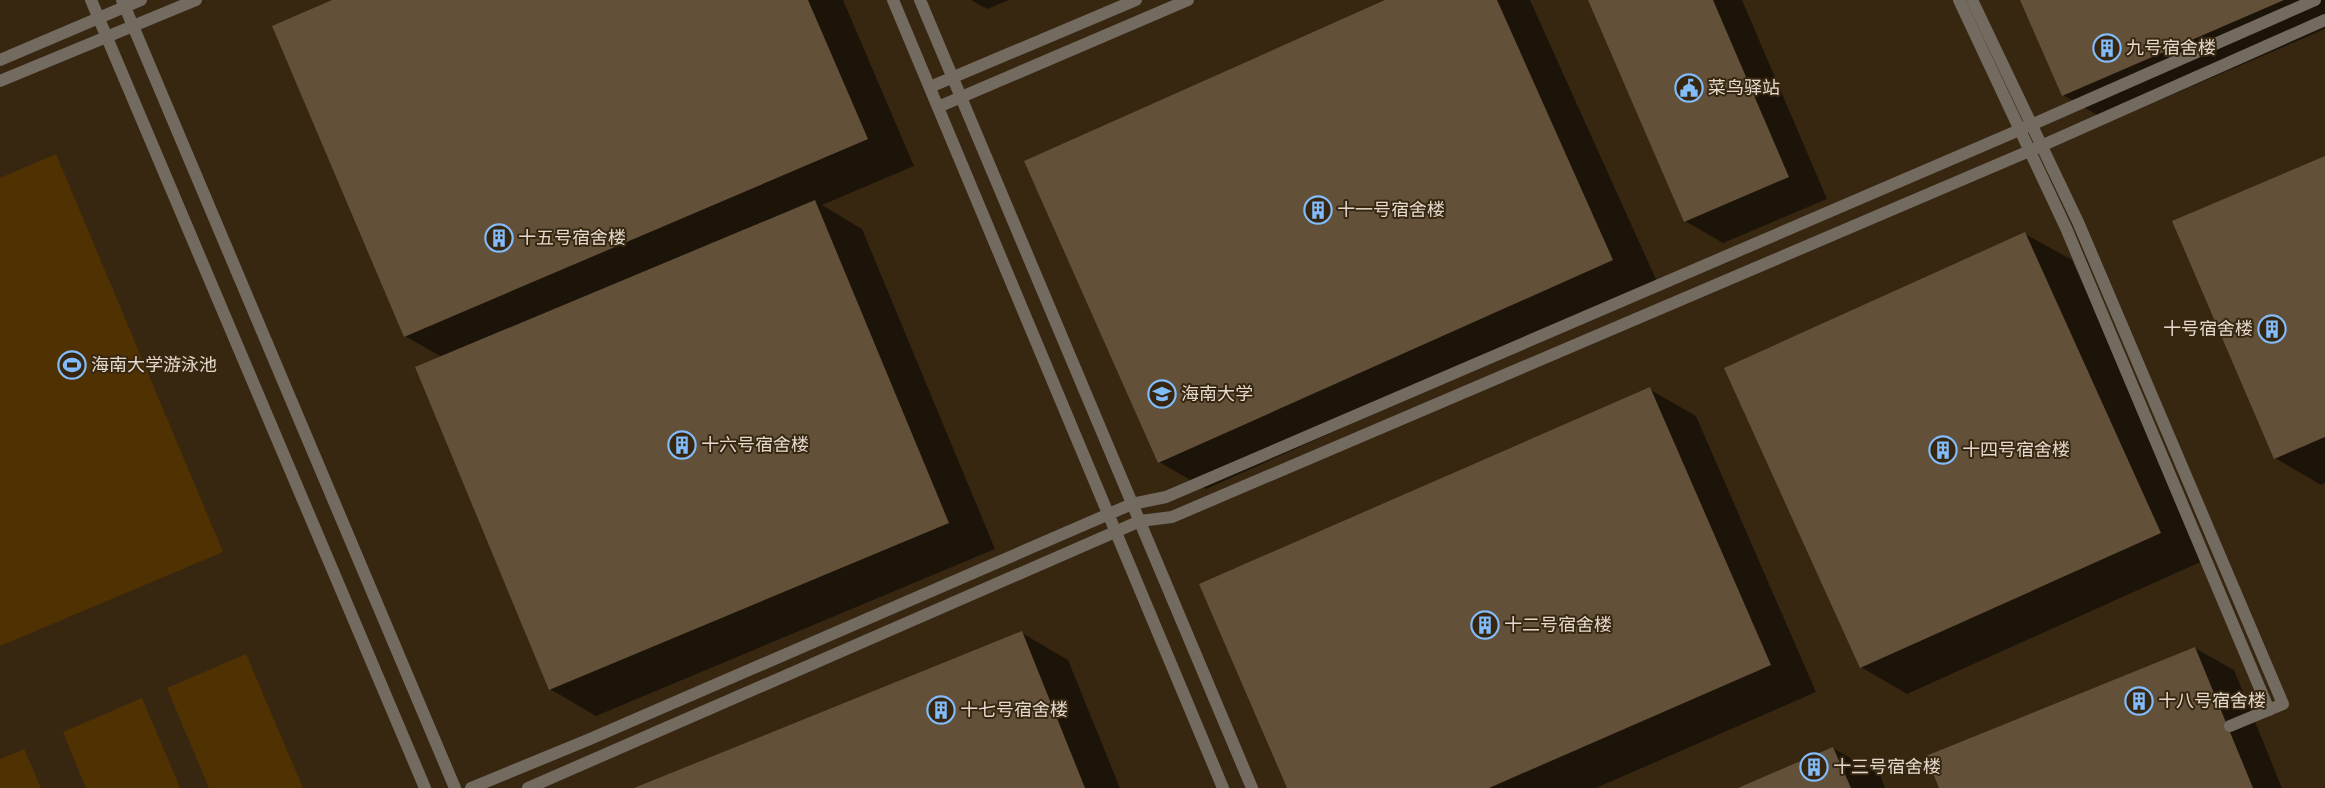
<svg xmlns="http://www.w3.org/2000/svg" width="2325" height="788" viewBox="0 0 2325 788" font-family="'Fira Sans Condensed','Noto Sans SC',sans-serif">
  <rect width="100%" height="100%" fill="#372711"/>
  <g fill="#503202">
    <path d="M56 154 223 552 0 646V178Z"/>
    <path d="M246 654 303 788H209L167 688Z"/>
    <path d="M142 698 180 788H86L63 732Z"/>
    <path d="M24 749 41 788H0V759Z"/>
  </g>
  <g fill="#0007">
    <path d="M336 0H843L914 166 822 205 862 229 995 549 596 716 550 689 442 357 405 336Z"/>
    <path d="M971 0H1009L987 9Z"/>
    <path d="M1388 0H1530L1659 286 1206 489 1159 462Z"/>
    <path d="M1590 0H1742L1827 199 1723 243 1685 221Z"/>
    <path d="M2022 0H2325V29L2109 122 2063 95Z"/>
    <path d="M2325 157V483L2321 485 2275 458Z"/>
    <path d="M2025 234 2072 260 2207 559 1907 694 1861 667Z"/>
    <path d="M1649 389 1696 416 1816 692 1596 788H1289Z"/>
    <path d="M1022 633 1068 660 1120 788H637Z"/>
    <path d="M2195 648 2234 670 2282 788H1941Z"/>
    <path d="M1833 748 1880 775 1885 788H1742Z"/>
  </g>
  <g fill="#625039">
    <path d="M332 0H808L868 139 404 337 272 26Z"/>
    <path d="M1385 0H1497L1613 260 1158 463 1024 161Z"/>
    <path d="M1588 0H1713L1789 177 1684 222Z"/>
    <path d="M2020 0H2284L2062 96Z"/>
    <path d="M2325 156V437L2274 459 2172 221Z"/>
    <path d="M815 200 949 523 549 690 415 367Z"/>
    <path d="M2025 232 2161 533 1860 668 1724 368Z"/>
    <path d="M1650 387 1771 665 1489 788H1287L1199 584Z"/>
    <path d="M1022 631 1085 788H634Z"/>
    <path d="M2195 647 2253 788H1939L1926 756Z"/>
    <path d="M1833 747 1851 788H1738Z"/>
  </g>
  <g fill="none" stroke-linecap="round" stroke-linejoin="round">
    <g stroke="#736a60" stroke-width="12">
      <path d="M91 0 425 788"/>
      <path d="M122 0 455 788"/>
      <path d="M893 0 1223 788"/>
      <path d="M920 0 1252 788"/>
      <path d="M1959 0 2066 228 2269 710"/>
      <path d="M1972 0 2078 222 2283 704 2230 726"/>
      <path d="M0 60 141 0"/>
      <path d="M0 81 196 0"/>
      <path d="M930 87 1136 0"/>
      <path d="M938 107 1188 0"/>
      <path d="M471 788 590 739 1132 504 1166 497 2031 125 2315 0"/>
      <path d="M528 788 1115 532 1140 521 1172 517 2041 146 2325 20"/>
    </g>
  </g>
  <defs>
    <g id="building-ring" transform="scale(1.4375)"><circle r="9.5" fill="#372711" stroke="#83bcfb" stroke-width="1.5"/><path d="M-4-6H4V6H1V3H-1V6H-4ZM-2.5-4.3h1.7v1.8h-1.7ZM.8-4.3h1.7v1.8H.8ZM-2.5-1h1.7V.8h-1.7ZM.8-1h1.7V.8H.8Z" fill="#83bcfb"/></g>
    <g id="civic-ring" transform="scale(1.4375)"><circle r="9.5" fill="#372711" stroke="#83bcfb" stroke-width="1.5"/><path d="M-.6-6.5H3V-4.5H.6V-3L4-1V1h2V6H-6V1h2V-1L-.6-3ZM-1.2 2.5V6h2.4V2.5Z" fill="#83bcfb"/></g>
    <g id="stadium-ring" transform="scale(1.4375)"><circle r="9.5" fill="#372711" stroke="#83bcfb" stroke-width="1.5"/><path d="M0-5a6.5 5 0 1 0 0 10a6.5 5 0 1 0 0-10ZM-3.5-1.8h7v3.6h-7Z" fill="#83bcfb"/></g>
    <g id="university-ring" transform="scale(1.4375)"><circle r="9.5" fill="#372711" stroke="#83bcfb" stroke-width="1.5"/><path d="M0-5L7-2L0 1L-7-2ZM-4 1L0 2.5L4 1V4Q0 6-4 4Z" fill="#83bcfb"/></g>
  </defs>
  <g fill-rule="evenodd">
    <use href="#building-ring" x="2107" y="48"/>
    <use href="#civic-ring" x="1689" y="88"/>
    <use href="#building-ring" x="1318" y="210"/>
    <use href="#building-ring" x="499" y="238"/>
    <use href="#building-ring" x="2272" y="329"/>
    <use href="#stadium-ring" x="72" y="365"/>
    <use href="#university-ring" x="1162" y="394"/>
    <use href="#building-ring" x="682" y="445"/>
    <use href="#building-ring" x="1943" y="450"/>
    <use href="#building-ring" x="1485" y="625"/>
    <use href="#building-ring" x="2139" y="701"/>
    <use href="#building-ring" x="941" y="710"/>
    <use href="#building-ring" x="1814" y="767"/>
  </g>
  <g text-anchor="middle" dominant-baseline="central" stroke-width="4" stroke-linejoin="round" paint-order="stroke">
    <g font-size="18" fill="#e4d9cc" stroke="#372711" text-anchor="start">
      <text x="2126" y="48">九号宿舍楼</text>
      <text x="1708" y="88">菜鸟驿站</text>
      <text x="1337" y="210">十一号宿舍楼</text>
      <text x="518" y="238">十五号宿舍楼</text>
      <text x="2253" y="329" text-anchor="end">十号宿舍楼</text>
      <text x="91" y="365">海南大学游泳池</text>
      <text x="1181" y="394">海南大学</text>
      <text x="701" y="445">十六号宿舍楼</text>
      <text x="1962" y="450">十四号宿舍楼</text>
      <text x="1504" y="625">十二号宿舍楼</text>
      <text x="2158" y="701">十八号宿舍楼</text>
      <text x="960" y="710">十七号宿舍楼</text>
      <text x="1833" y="767">十三号宿舍楼</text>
    </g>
  </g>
</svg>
